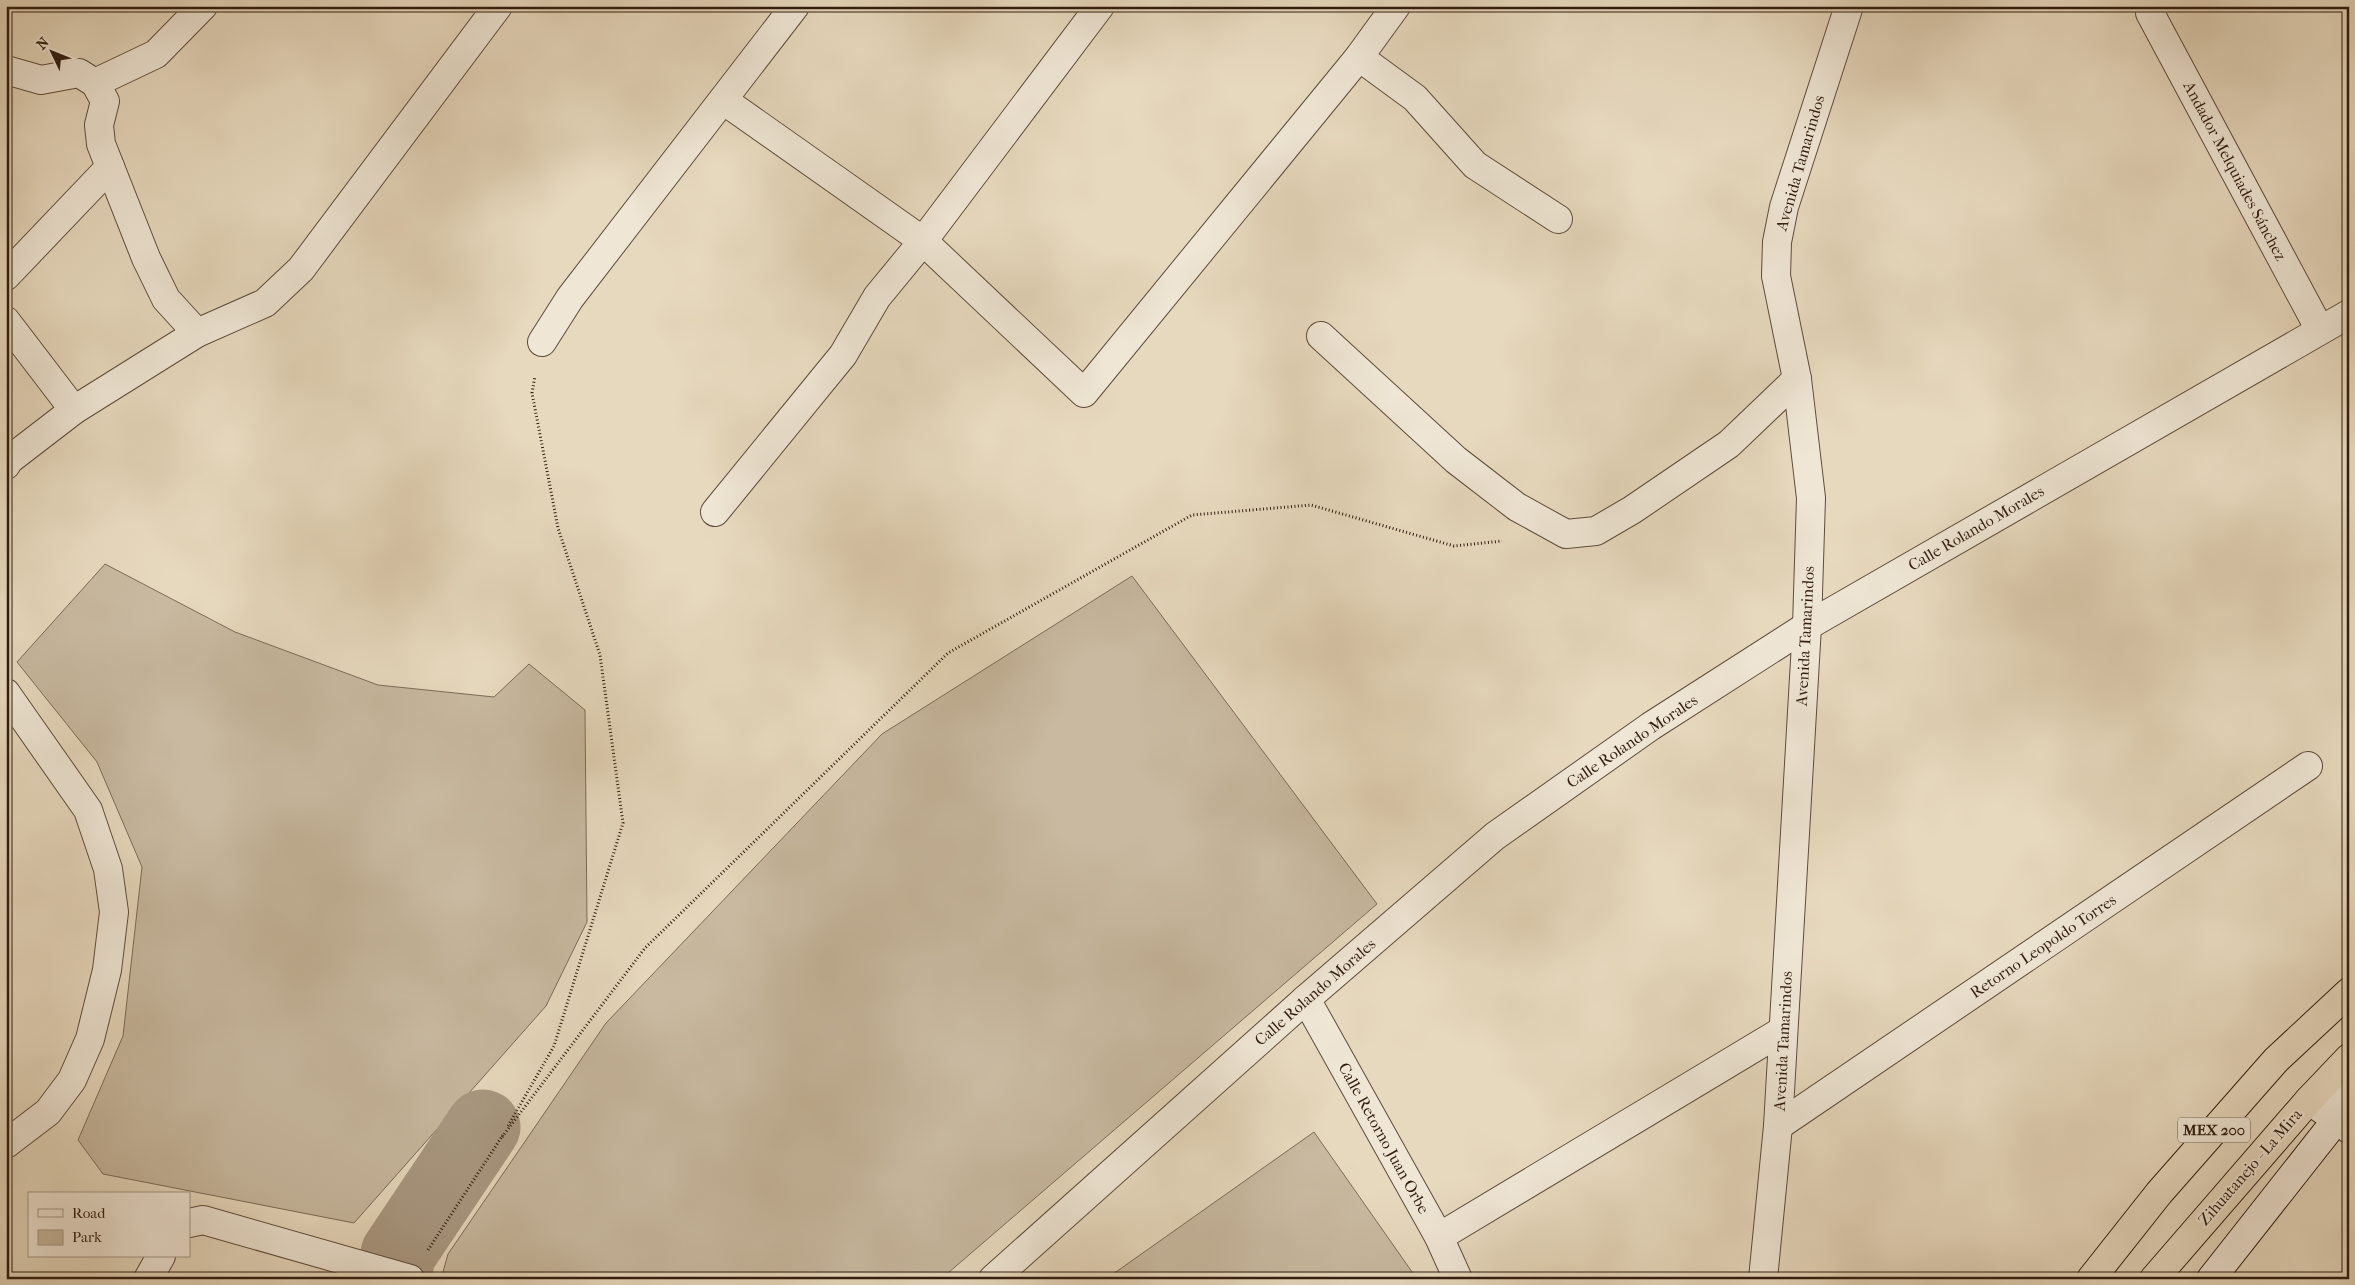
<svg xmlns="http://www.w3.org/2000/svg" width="2355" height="1285" viewBox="0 0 2355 1285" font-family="'IM FELL French Canon',serif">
  <rect width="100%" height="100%" fill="#e7d9be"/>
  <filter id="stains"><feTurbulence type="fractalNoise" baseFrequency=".004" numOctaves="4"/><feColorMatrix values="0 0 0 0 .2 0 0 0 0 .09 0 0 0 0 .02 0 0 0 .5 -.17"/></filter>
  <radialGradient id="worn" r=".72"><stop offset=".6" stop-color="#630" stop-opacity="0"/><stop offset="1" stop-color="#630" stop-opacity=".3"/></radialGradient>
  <g fill="#c8b9a0" stroke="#7c6b58">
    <path d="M105 564 235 632 378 685 494 697 529 664 585 710 587 922 546 1006 354 1223 103 1174 78 1140 123 1036 142 867 97 762 17 662Z"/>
    <path d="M1132 576 1377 904 941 1279H441L448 1254 606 1023 882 734Z"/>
    <path d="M1314 1132 1417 1279H1106Z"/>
  </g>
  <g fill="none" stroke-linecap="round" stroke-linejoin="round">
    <path stroke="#a99982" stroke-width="75" d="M394 1279 398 1254 483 1127"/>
    <g stroke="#5e4c3b" stroke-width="30">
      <g id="minor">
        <path d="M2150 13 2320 330"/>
        <path d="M1359 57 1415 98 1475 165 1558 219"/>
        <path d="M6 70 41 80 79 73 95 83 105 101 99 125 101 144 146 258 166 299 197 333"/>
        <path d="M95 83 156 54 203 6"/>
        <path d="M723 100 923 241 1084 393 1359 57 1396 6"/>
        <path d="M6 276 110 167"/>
        <path d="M6 321 74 410"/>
        <path d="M1321 336 1456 460 1517 507 1566 534 1596 531 1632 510 1729 444 1797 379"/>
        <path d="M542 342 570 298 795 6"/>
        <path d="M6 465 9 460 74 410 197 333 265 303 301 269 498 6"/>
        <path d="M715 512 843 355 877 297 923 241 1100 6"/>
        <path d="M1807 626 1811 498 1797 379 1776 276 1777 242 1784 207 1849 6"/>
        <path d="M6 693 88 810 108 869 114 912 107 970 90 1039 72 1080 48 1112 6 1144"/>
        <path d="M1306 999 1439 1237 1458 1279"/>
        <path d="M2309 1100 2349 1129"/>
        <path d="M1778 1126 2308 766"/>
        <path d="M189 1223 203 1220 410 1279"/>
        <path d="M1439 1237 1782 1031"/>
        <path d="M148 1279 161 1256"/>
      </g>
    </g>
    <g stroke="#5e4c3b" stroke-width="30">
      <g id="tertiary">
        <path d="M993 1279 1306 999 1495 836 1651 726 1807 626 2349 314"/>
        <path d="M1763 1279 1778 1126 1807 626"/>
      </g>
    </g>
    <g stroke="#311d0f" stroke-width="30">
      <path id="secondary" d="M2211 1279 2337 1119 2349 1087"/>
    </g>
    <g stroke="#311d0f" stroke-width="30">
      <g id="trunk">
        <path d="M2091 1279 2159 1193 2276 1060 2349 992"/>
        <path d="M2154 1279 2309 1100 2349 1058"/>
      </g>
    </g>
    <g stroke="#311d0f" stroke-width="3" stroke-dasharray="1 2.5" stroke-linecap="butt">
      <path d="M508 1126 554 1046 623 823 600 655 558 528 532 393 535 376"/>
      <path d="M502 1137 645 948 948 653 1192 515 1311 505 1454 546 1502 541"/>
      <path d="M428 1250 503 1135"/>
    </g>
    <use href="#minor" stroke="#efe6d5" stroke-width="28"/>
    <use href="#tertiary" stroke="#efe6d5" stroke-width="28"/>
    <use href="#secondary" stroke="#efe6d5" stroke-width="28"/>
    <use href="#trunk" stroke="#e7d9be" stroke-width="28"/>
  </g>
  <g text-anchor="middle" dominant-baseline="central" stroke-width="4" stroke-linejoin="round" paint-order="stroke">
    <rect fill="#efe6d5" stroke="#6a594a" stroke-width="1" x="2178" y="1117.5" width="72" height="25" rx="4"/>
    <g font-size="15" font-weight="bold" fill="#311d0f">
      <text x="2214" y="1130">MEX 200</text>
    </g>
    <g font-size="16" fill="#311d0f" stroke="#efe6d5">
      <text transform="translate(1800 163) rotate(-74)">Avenida Tamarindos</text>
      <text transform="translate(2235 171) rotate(62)">Andador Melquiades Sánchez</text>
      <text transform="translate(1976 528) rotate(-30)">Calle Rolando Morales</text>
      <text transform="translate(1805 636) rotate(-87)">Avenida Tamarindos</text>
      <text transform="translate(1632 741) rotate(-34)">Calle Rolando Morales</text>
      <text transform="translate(2043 946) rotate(-34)">Retorno Leopoldo Torres</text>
      <text transform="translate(1315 992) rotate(-41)">Calle Rolando Morales</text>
      <text transform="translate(1783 1041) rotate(-87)">Avenida Tamarindos</text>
      <text transform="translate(1384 1138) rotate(61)">Calle Retorno Juan Orbe</text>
      <text transform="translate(2250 1167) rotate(-49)">Zihuatanejo - La Mira</text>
    </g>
  </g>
  <rect width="2355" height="1285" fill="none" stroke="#e7d9be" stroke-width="25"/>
  <rect x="8" y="8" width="2340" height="1270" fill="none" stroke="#311d0f" stroke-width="2.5"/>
  <rect x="12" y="12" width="2330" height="1260" fill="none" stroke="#311d0f"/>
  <rect x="28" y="1192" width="162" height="65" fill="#efe6d5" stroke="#a39686"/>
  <rect x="38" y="1209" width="25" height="8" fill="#efe6d5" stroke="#a39686"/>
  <text x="72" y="1218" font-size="15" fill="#311d0f">Road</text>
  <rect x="38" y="1230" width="25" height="15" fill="#c8b9a0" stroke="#a39686"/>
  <text x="72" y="1242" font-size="15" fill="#311d0f">Park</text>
  <g transform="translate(52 52) rotate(313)" stroke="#efe6d5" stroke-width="4" paint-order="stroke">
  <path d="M0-4L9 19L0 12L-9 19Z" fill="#311d0f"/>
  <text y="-8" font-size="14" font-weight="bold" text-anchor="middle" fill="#311d0f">N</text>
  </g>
  <rect width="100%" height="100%" filter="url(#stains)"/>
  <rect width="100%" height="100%" fill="url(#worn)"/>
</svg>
